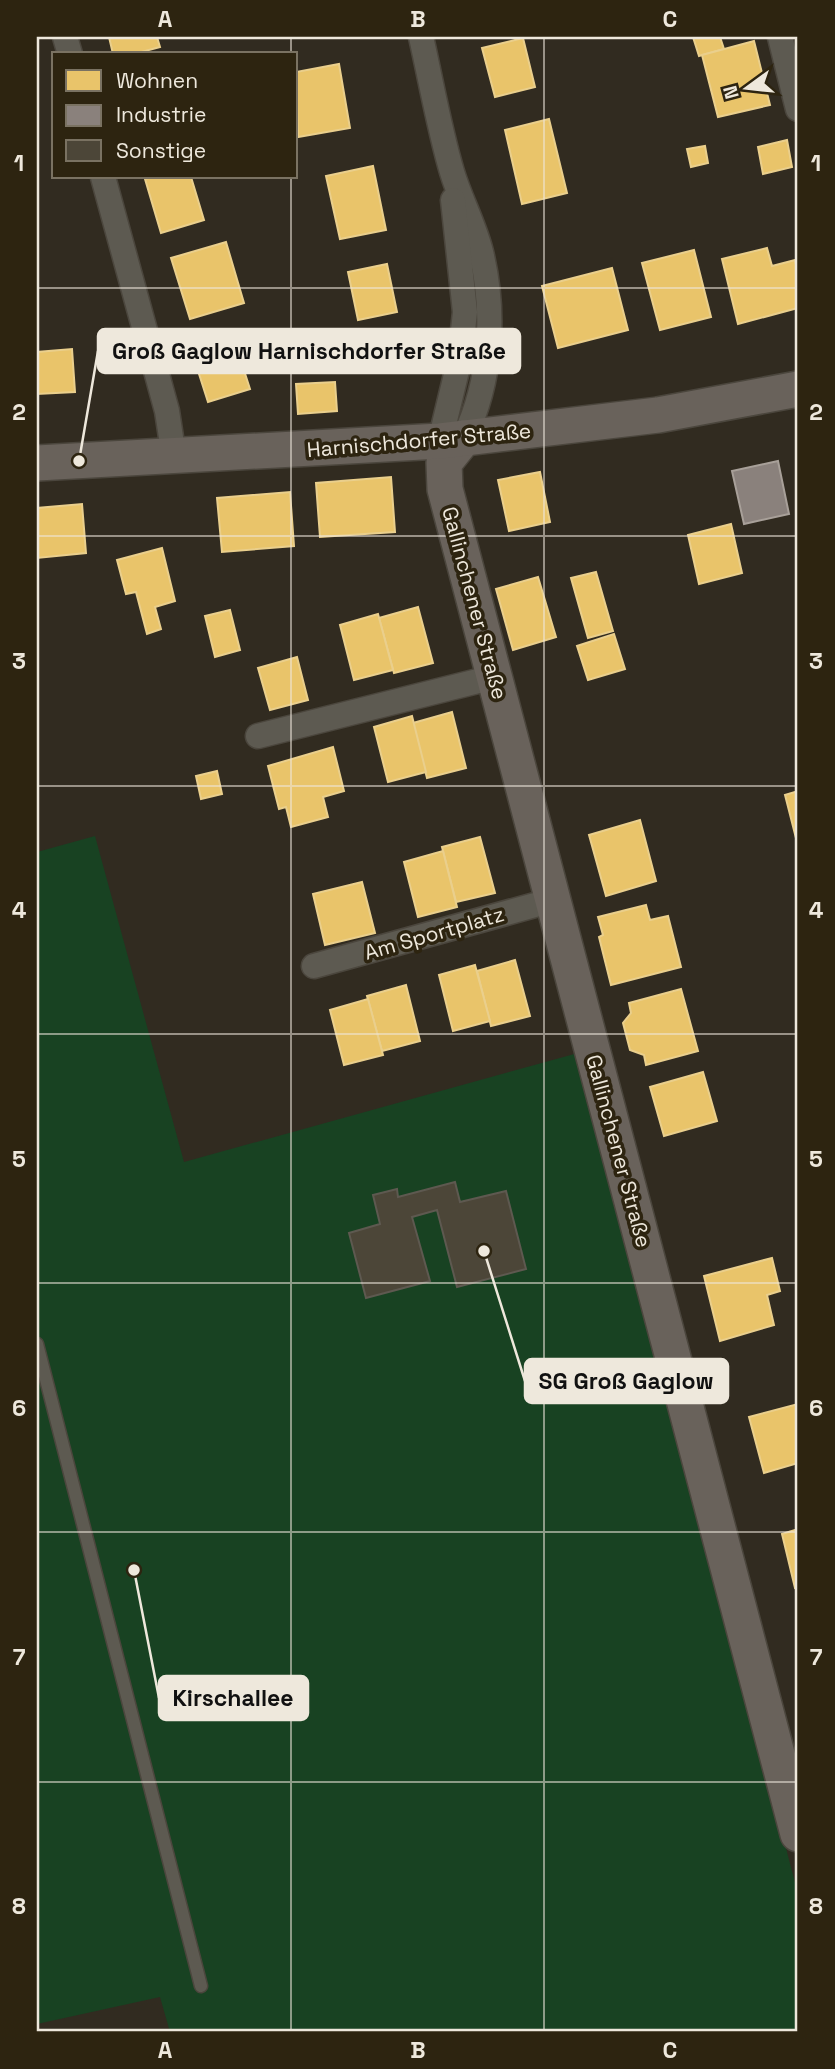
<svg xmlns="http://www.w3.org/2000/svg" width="835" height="2069" viewBox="0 0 835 2069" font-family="'Space Grotesk',sans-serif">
  <rect width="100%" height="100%" fill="#312b20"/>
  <path fill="#184222" d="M95 836 184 1162 578 1053 798 1894V2032H170L160 1997 37 2024V852Z"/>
  <g fill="#e9c46a" stroke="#eacf8c" stroke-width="2">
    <path d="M109 37H157L160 47 134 54H113Z"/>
    <path d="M693 37H720L724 49 699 56Z"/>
    <path d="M523 38 535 87 495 97 482 48Z"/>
    <path d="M754 41 770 105 718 117 702 55Z"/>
    <path d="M339 64 350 128 298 137 296 72Z"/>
    <path d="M549 119 567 193 522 204 505 130Z"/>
    <path d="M787 140 792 167 763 174 758 147Z"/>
    <path d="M705 146 708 163 691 167 687 149Z"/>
    <path d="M373 166 386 230 340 239 326 176Z"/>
    <path d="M154 177H191L204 220 161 233 145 179Z"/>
    <path d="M226 242 244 303 190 319 171 258Z"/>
    <path d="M767 248 772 266 795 260 798 274V308L738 324 722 259Z"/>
    <path d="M694 250 711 317 660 330 642 263Z"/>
    <path d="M387 264 397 312 358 320 348 272Z"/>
    <path d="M612 268 628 330 558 348 542 286Z"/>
    <path d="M233 336 250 389 208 402 191 349Z"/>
    <path d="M72 349 75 392 37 394V352Z"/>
    <path d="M335 382 337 411 298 414 296 384Z"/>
    <path d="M540 472 550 522 509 531 498 480Z"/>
    <path d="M391 477 395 532 320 537 316 483Z"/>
    <path d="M290 492 294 546 222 552 217 498Z"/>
    <path d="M82 504 86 553 37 558V508Z"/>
    <path d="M731 524 742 573 699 584 688 535Z"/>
    <path d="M162 548 175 601 155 607 161 629 147 634 136 592 126 594 117 560Z"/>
    <path d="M596 572 613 631 588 638 571 578Z"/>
    <path d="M538 577 556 637 513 650 496 589Z"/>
    <path d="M418 607 433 663 394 673 379 618Z"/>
    <path d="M230 610 240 650 215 657 205 616Z"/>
    <path d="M378 614 393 670 354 680 340 625Z"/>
    <path d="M614 634 625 669 588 680 577 646Z"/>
    <path d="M297 657 308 700 270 710 258 668Z"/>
    <path d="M452 712 466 768 427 778 413 723Z"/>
    <path d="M412 716 426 772 388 782 374 727Z"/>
    <path d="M333 747 344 791 323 797 328 817 291 827 286 807 279 809 268 766Z"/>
    <path d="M217 771 222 794 201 799 196 776Z"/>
    <path d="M798 791V841L797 842 785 795Z"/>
    <path d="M640 820 656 881 606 896 589 835Z"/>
    <path d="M480 837 495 893 456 902 442 847Z"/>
    <path d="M443 851 457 907 418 917 404 862Z"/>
    <path d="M362 882 375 933 325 945 313 894Z"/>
    <path d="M646 905 650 920 668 916 681 967 611 985 599 937 603 935 598 917Z"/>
    <path d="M515 960 530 1016 491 1026 477 971Z"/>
    <path d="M475 965 490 1021 453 1031 439 975Z"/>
    <path d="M406 985 420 1041 382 1051 367 996Z"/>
    <path d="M681 989 698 1051 646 1065 644 1055 630 1050 623 1023 631 1013 629 1003Z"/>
    <path d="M368 999 383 1055 344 1065 330 1010Z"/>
    <path d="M703 1072 717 1121 664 1136 650 1087Z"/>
    <path d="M772 1258 780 1291 767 1295 774 1325 720 1341 704 1276Z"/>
    <path d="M798 1404V1463L764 1473 749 1417Z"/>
    <path d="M798 1529V1587L795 1588 782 1534Z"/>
  </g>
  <path fill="#8a817c" stroke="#a8a099" stroke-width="2" d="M778 461 789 514 744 524 732 471Z"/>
  <path fill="#4c4638" stroke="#5e5950" stroke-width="2" d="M455 1182 460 1202 506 1191 526 1269 457 1287 437 1210 412 1217 430 1281 366 1298 349 1233 380 1224 373 1195 397 1189 398 1197Z"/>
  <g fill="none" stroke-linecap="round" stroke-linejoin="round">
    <g stroke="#4b463d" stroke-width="15">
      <path id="lane" d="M37 1344 201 1986"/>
    </g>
    <g stroke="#4b463d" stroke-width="27">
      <g id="street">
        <path d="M65 37 70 54"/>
        <path d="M421 37C431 81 439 128 452 172 460 199 474 224 481 252 496 314 491 381 464 438"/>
        <path d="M780 37 798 109"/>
        <path d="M103 177 167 411 174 457"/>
        <path d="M440 441 460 358 465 312 453 200"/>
        <path d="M258 736 494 677"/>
        <path d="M314 966 553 900"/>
      </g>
    </g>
    <g stroke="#4b463d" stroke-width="38">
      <g id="secondary">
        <path d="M464 438 444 463 445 489 798 1834"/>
        <path d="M37 463 440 441 658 415 798 389"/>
      </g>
    </g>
    <use href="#lane" stroke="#5d5a51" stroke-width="12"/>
    <use href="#street" stroke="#5d5a51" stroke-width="24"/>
    <use href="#secondary" stroke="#69625b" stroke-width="35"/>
  </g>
  <path fill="none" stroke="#eee8dc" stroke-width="2" stroke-opacity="0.55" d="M291 37V54M544 37V2032M291 177V2032M37 288H798M37 536H798M37 786H798M37 1034H798M37 1283H798M37 1532H798M37 1782H798"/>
  <g text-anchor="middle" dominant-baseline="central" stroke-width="7" stroke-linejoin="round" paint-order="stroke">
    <g font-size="21" fill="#eee8dc" stroke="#2d2410">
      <text transform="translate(419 440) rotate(-5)">Harnischdorfer Straße</text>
      <text transform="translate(475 603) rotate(75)">Gallinchener Straße</text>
      <text transform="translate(434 933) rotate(-16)">Am Sportplatz</text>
      <text transform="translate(619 1151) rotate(75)">Gallinchener Straße</text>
    </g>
  </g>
  <path fill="none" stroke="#eee8dc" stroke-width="2.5" d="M79 461L98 351M484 1251L525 1381M134 1570L159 1698"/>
  <g fill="#eee8dc" stroke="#2d2410" stroke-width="2.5">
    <circle cx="79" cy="461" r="7"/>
    <circle cx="484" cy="1251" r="7"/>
    <circle cx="134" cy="1570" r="7"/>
  </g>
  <g fill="#eee8dc" stroke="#eee8dc" stroke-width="2.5">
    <rect x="98" y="329" width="422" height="44" rx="7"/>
    <rect x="525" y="1359" width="203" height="44" rx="7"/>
    <rect x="159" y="1676" width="149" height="44" rx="7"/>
  </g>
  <g font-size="23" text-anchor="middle" font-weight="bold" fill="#111">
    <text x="309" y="359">Groß Gaglow Harnischdorfer Straße</text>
    <text x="626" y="1389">SG Groß Gaglow</text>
    <text x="233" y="1706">Kirschallee</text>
  </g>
  <rect width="835" height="2069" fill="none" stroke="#2d2410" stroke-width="77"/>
  <rect x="52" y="52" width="245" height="126" fill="#2d2410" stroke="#7a7262" stroke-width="2"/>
  <rect x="66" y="70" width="35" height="21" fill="#e9c46a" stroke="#7a7262" stroke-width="2"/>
  <text x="116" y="88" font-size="21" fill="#eee8dc">Wohnen</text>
  <rect x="66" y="105" width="35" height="21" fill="#8a817c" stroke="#7a7262" stroke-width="2"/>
  <text x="116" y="122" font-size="21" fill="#eee8dc">Industrie</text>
  <rect x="66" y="140" width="35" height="21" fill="#4c4638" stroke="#7a7262" stroke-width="2"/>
  <text x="116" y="158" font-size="21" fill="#eee8dc">Sonstige</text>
  <g transform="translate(747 88) rotate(255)" stroke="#2d2410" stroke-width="5" paint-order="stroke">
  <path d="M0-5L12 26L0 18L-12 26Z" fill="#eee8dc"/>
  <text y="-10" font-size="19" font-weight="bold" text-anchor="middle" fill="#eee8dc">N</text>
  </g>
  <rect x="38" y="38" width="758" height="1992" fill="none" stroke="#eee8dc" stroke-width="2.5"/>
  <g font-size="23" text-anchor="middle" font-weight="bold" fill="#eee8dc">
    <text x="165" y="27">A</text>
    <text x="418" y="27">B</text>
    <text x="670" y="27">C</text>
    <text x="19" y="171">1</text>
    <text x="816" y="171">1</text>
    <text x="19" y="420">2</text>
    <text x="816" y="420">2</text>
    <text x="19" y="669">3</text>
    <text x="816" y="669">3</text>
    <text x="19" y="918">4</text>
    <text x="816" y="918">4</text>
    <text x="19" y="1167">5</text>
    <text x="816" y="1167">5</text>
    <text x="19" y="1416">6</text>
    <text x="816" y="1416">6</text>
    <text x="19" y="1665">7</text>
    <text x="816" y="1665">7</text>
    <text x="19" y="1914">8</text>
    <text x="816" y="1914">8</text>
    <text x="165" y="2058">A</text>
    <text x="418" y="2058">B</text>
    <text x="670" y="2058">C</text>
  </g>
</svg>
